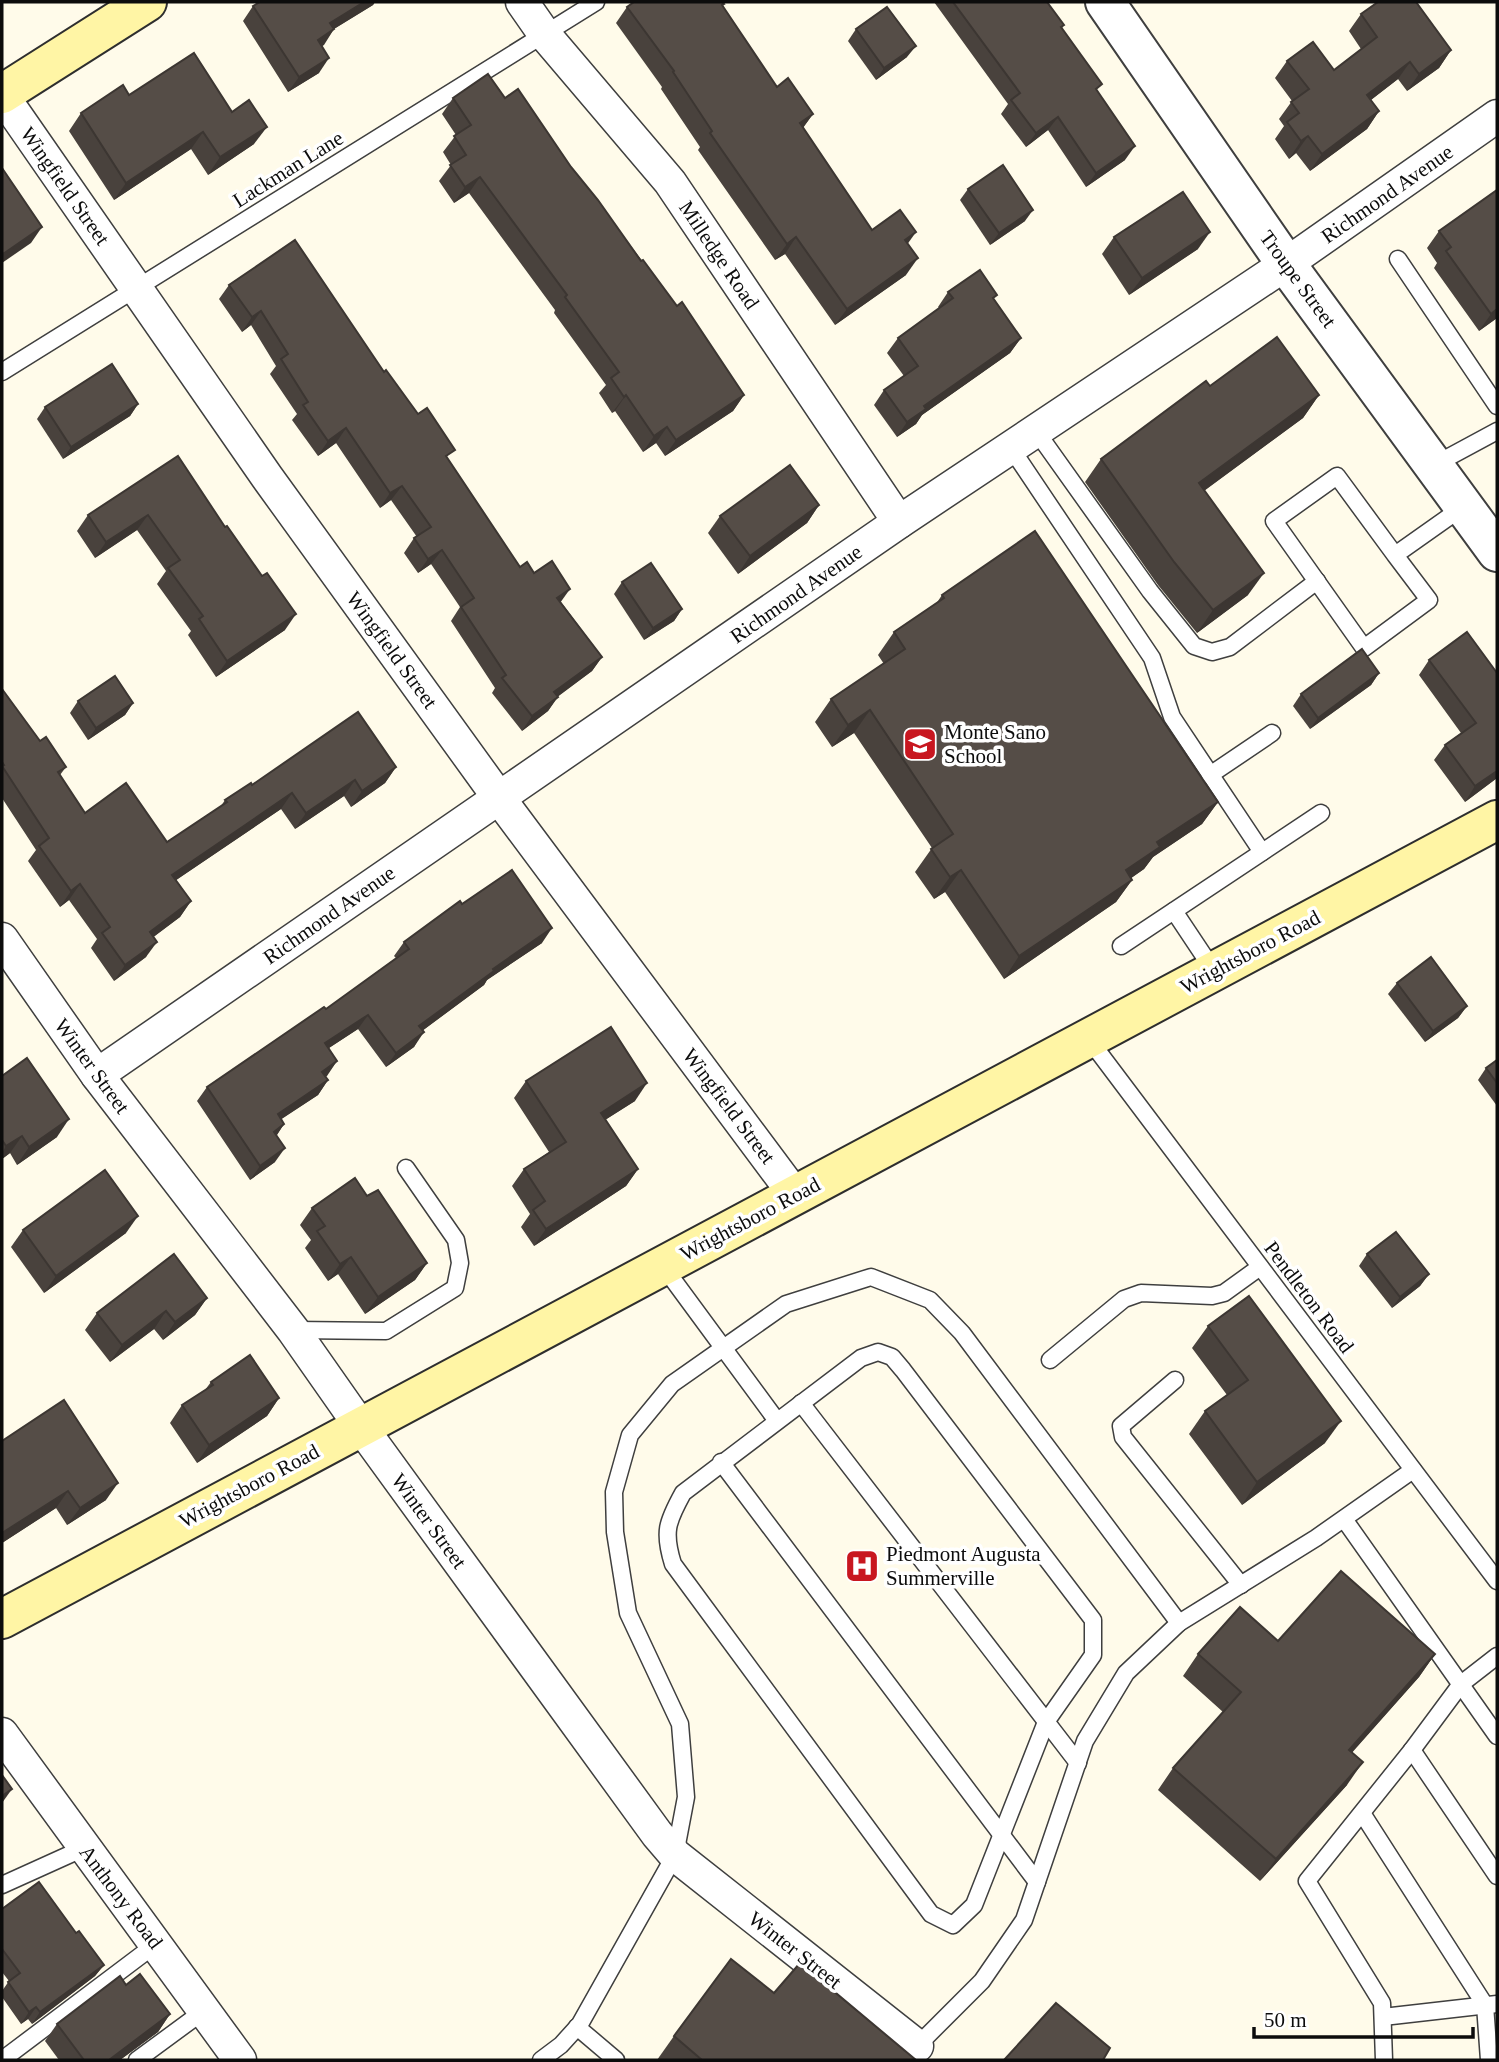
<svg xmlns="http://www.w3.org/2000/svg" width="1499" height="2062" viewBox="0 0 1499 2062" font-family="Georgia,serif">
  <rect width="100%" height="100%" fill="#fffbea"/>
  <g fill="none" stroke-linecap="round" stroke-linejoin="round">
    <g stroke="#3f3f3f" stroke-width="19">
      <g id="service">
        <path d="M1398 259 1497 406"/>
        <path d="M2 372 596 2"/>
        <path d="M1036 431 1150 591 1194 646 1212 652 1230 647 1317 581"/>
        <path d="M1011 448 1152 658 1172 717 1262 852"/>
        <path d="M1434 465 1497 431"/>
        <path d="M1395 555 1429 600 1364 648 1274 521 1337 476 1395 555 1463 507"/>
        <path d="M1210 775 1272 733"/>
        <path d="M1174 911 1214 971"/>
        <path d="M1121 946 1321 813"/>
        <path d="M1088 1038 1497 1581"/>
        <path d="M663 1266 777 1421"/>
        <path d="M293 1330 386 1331 455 1288 460 1263 456 1240 406 1168"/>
        <path d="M878 1352 892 1357 903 1370 1093 1620V1655L1046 1722 974 1905 953 1925 931 1914 673 1564C663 1532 667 1522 683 1493L861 1358Z"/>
        <path d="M1050 1360 1124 1299 1141 1293 1212 1296 1224 1293 1260 1267"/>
        <path d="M1175 1380 1121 1426 1123 1437 1241 1585"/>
        <path d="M801 1403 1078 1763"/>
        <path d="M721 1462 1037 1882"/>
        <path d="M1344 1519 1497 1736"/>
        <path d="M1412 1750 1497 1876"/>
        <path d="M1362 1813 1485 2005 1489 2060"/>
        <path d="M2 1885 84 1848"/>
        <path d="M1383 2017 1497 2004"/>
        <path d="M577 2027 616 2060"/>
        <path d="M917 2046 982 1981 1024 1920 1085 1741 1126 1673 1179 1623 1316 1538 1413 1470"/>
        <path d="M8 2060 6 2057 156 1944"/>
        <path d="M137 2060 205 2010"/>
        <path d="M541 2060 561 2045 580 2024 675 1855 686 1797 680 1724 628 1613 615 1532 614 1492 630 1435 672 1384 786 1304 871 1277 930 1300 962 1333 1179 1623"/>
        <path d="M1384 2060 1382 2003 1307 1881 1412 1750 1461 1684 1497 1656"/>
      </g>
    </g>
    <g stroke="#3f3f3f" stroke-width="35">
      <g id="minor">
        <path d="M522 2 545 35 670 182 899 522"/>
        <path d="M2 95 267 477 499 798 795 1195"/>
        <path d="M2 939 97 1075 293 1330 361 1427 657 1834 675 1855 917 2046"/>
        <path d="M97 1075 899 522 1286 264 1497 116"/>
        <path d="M2 1734 240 2060"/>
      </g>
    </g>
    <g stroke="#3f3f3f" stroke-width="42">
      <path id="tertiary" d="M1105 2 1286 264 1497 552"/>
    </g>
    <g stroke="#2e2e2e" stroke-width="42">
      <g id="secondary">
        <path d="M2 94 147 2"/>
        <path d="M2 1619 1497 820"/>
      </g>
    </g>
    <use href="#service" stroke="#fff" stroke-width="16"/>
    <use href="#minor" stroke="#fff" stroke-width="32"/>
    <use href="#tertiary" stroke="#fff" stroke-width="38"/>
    <use href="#secondary" stroke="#fff5a5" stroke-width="38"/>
  </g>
  <g fill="#49423d">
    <path d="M260 2H375L373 5 334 29 322 46 319 73 288 92 243 21 253 6Z"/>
    <path d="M934 2H1047L1064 25 1062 28 1097 91 1125 160 1086 187 1048 130 1026 147 1001 114 1008 104Z"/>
    <path d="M722 6 777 87 813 114 803 128 872 230 908 244 906 275 835 325 785 254 775 260 698 150 700 147 661 89 662 87 616 23 627 7Z"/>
    <path d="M1361 14 1451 50 1439 68 1407 91 1398 79 1371 100 1379 111 1367 129 1310 171 1296 153 1289 159 1275 139 1284 126 1279 119 1292 101 1275 78 1287 61 1334 70 1361 49 1349 31Z"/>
    <path d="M856 29 907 57 876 80 848 41Z"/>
    <path d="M129 95 232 112 254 144 208 175 191 149 114 200 69 131 81 113Z"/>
    <path d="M453 98H505L571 167 744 395 733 411 665 456 656 443 643 452 615 411 612 413 599 393 606 385 554 313 555 310 469 193 454 203 439 181 451 165 443 152 456 135 442 114Z"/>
    <path d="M968 189 1025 221 990 245 960 200Z"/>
    <path d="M1497 190V318L1479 331 1434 268 1437 263 1427 248 1439 231Z"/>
    <path d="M1114 237 1198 249 1129 295 1102 254Z"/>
    <path d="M229 285 384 372 448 460 520 567 534 573 561 602 602 657 592 671 558 696 548 711 522 731 492 693 495 688 451 621 460 607 431 564 418 573 404 553 414 538 417 537 391 500 380 508 336 443 318 456 292 420 297 414 270 374 276 366 251 325 242 332 219 299Z"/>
    <path d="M948 292 994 299 1021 338 1010 353 922 415 916 424 897 437 874 405 884 390 904 376 887 353 898 338 939 308 938 307Z"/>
    <path d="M1210 386 1319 395 1303 418 1204 491 1248 595 1197 633 1158 585 1085 482 1101 459Z"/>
    <path d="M138 404 130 416 63 459 37 419 45 407Z"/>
    <path d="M178 456 285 630 216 677 188 635 191 631 157 584 166 571 137 530 95 558 77 531 88 515Z"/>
    <path d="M819 505 807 523 738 574 708 533 720 516Z"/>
    <path d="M622 582 682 609 674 621 644 640 614 594Z"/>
    <path d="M942 595 1218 802 1202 824 1153 857 1144 869 1131 878 1132 880 1116 902 1004 979 945 892 934 899 915 872 932 848 854 733 832 747 815 722 831 699 884 664 878 655 894 632 936 604Z"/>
    <path d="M1429 660 1497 673V778L1465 802 1434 760 1445 745 1461 733 1419 675Z"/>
    <path d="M1379 673 1371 685 1310 729 1293 706 1301 694Z"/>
    <path d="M2 689 40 741 66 767 60 775 85 813 167 842 221 806 225 800 252 785 396 767 385 783 351 807 344 796 295 829 281 809 176 880 191 901 180 917 153 937 146 957 114 981 91 948 97 939 69 900 60 907 28 861 36 850 2 798Z"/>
    <path d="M78 701 133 703 125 715 88 740 70 713Z"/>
    <path d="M462 904 542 943 487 980 484 985 423 1030 414 1047 386 1067 358 1029 329 1048 337 1061 325 1077 328 1080 318 1095 281 1119 284 1124 277 1135 275 1162 250 1180 197 1101 207 1087 326 1009 396 958 394 956 404 942Z"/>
    <path d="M1397 983 1467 1006 1458 1018 1425 1042 1388 994Z"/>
    <path d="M1497 1060V1106L1478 1080 1486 1068Z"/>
    <path d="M2 1076 57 1137 17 1165 10 1153 2 1159Z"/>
    <path d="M526 1081 635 1101 605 1120 638 1169 626 1186 534 1246 521 1227 530 1214 512 1186 524 1169 549 1152 514 1098Z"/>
    <path d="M367 1196 427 1263 415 1280 365 1314 338 1274 328 1281 305 1248 311 1240 300 1225 312 1208Z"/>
    <path d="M23 1230 126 1233 44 1293 11 1247Z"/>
    <path d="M1367 1254 1429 1274 1420 1286 1392 1308 1359 1266Z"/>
    <path d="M207 1298 195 1315 163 1340 154 1329 110 1362 85 1330 97 1313Z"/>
    <path d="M1208 1326 1325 1443 1242 1505 1189 1434 1205 1411 1227 1395 1192 1348Z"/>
    <path d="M211 1382 279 1398 267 1416 197 1463 170 1423 182 1405 205 1390Z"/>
    <path d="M2 1441 106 1500 67 1525 56 1508 2 1543Z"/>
    <path d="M1278 1641 1435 1654 1419 1677 1352 1752 1347 1785 1260 1881 1158 1790 1173 1768 1223 1712 1183 1676 1198 1654Z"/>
    <path d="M2 1909 76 1933 104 1965 95 1976 32 2024 28 2019 21 2024 2 1997V1991L9 1981 2 1972Z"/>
    <path d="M126 1985 170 2014 158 2032 120 2060H59L45 2041 57 2024Z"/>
    <path d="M774 1993 916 2060H657L674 2036Z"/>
  </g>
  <g fill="#3c3632">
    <path d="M364 2H375L373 5 319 38 330 23Z"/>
    <path d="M334 29 324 45 307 56 318 40Z"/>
    <path d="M916 46 907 57 876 80 884 68Z"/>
    <path d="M1451 50 1439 68 1407 91 1419 74Z"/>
    <path d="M329 58 319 73 288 92 299 77Z"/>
    <path d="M1410 62 1398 79 1355 112 1367 95Z"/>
    <path d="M1379 111 1367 129 1310 171 1322 154Z"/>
    <path d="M813 114 801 130 800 123Z"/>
    <path d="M1058 117 1048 130 1026 147 1036 133Z"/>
    <path d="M267 127 254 144 208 175 220 157Z"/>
    <path d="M203 132 191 149 114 200 126 183Z"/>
    <path d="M1308 136 1296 153 1289 159 1301 141Z"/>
    <path d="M1135 146 1125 160 1086 187 1096 173Z"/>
    <path d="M480 177 469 193 454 203 465 187Z"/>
    <path d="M1033 210 1025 221 990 245 999 233Z"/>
    <path d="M42 227 31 243 2 263V256L3 254Z"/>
    <path d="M916 232 904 249 905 240Z"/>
    <path d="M1210 232 1198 249 1129 295 1142 278Z"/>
    <path d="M796 237 785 254 775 260 787 244Z"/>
    <path d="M918 258 906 275 835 325 847 309Z"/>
    <path d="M1497 309V318L1479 331 1491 314Z"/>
    <path d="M261 311 251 325 242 332 252 317Z"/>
    <path d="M1021 338 1010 353 922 415 916 424 897 437 907 422 924 406Z"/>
    <path d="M626 395 615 411 612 413 624 397Z"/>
    <path d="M744 395 733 411 665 456 676 440Z"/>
    <path d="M1319 395 1303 418 1183 506 1199 483Z"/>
    <path d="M138 404 130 416 63 459 71 447Z"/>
    <path d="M667 427 656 443 643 452 654 436Z"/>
    <path d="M346 428 336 443 318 456 328 441Z"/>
    <path d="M402 486 391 500 380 508 390 493Z"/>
    <path d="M819 505 807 523 738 574 750 556Z"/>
    <path d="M148 515 137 530 95 558 106 542Z"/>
    <path d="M442 550 431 564 418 573 428 559Z"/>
    <path d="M1264 573 1248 595 1197 633 1213 610Z"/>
    <path d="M570 589 560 603 557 598Z"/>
    <path d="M682 609 674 621 644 640 653 628Z"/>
    <path d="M296 614 285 630 216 677 227 661Z"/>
    <path d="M602 657 592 671 544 707 554 692Z"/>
    <path d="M1379 673 1371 685 1310 729 1318 718Z"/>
    <path d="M558 697 548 711 522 731 532 716Z"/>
    <path d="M133 703 125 715 88 740 96 728Z"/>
    <path d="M870 710 854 733 832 747 848 725Z"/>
    <path d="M396 767 385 783 351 807 362 791Z"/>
    <path d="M1497 771V778L1465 802 1475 786Z"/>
    <path d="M355 780 344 796 295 829 306 813Z"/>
    <path d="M292 793 281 809 160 891 172 875Z"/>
    <path d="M1218 802 1202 824 1153 857 1144 869 1110 893 1126 870 1157 842Z"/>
    <path d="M961 870 945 892 934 899 950 877Z"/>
    <path d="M1132 880 1116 902 1004 979 1019 956Z"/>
    <path d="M80 884 69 900 60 907 71 891Z"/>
    <path d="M191 901 180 917 139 948 150 932Z"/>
    <path d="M552 928 542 943 487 980 484 985 410 1040 419 1026 493 969Z"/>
    <path d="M157 942 146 957 114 981 125 965Z"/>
    <path d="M1467 1006 1458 1018 1425 1042 1433 1031Z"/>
    <path d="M368 1015 358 1029 315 1057 325 1043Z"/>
    <path d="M424 1032 414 1047 386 1067 396 1053Z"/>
    <path d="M337 1061 327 1076 312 1086 322 1072Z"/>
    <path d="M328 1080 318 1095 268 1128 278 1114Z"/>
    <path d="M647 1083 635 1101 589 1130 601 1113Z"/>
    <path d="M69 1119 57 1137 17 1165 29 1147Z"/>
    <path d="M284 1124 274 1139V1132Z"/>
    <path d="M22 1136 10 1153 2 1159V1153L6 1146Z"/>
    <path d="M285 1148 275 1162 250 1180 260 1166Z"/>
    <path d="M638 1169 626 1186 534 1246 546 1229Z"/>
    <path d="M138 1216 126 1233 44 1293 56 1276Z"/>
    <path d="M351 1257 338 1274 328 1281 340 1264Z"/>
    <path d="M427 1263 415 1280 365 1314 378 1297Z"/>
    <path d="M1429 1274 1420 1286 1392 1308 1400 1297Z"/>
    <path d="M207 1298 195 1315 163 1340 175 1322Z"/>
    <path d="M166 1311 154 1329 110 1362 122 1345Z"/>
    <path d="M279 1398 267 1416 197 1463 209 1445Z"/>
    <path d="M1341 1421 1325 1443 1242 1505 1257 1482Z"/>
    <path d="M118 1483 106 1500 67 1525 80 1508Z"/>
    <path d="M68 1491 56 1508 2 1543V1533Z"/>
    <path d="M1435 1654 1419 1677 1334 1773 1349 1750Z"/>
    <path d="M1363 1762 1347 1785 1260 1881 1276 1859Z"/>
    <path d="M12 1789 2 1803V1796Z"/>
    <path d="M104 1965 95 1976 32 2024 40 2012Z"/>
    <path d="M36 2007 28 2019 21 2024 29 2012Z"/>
    <path d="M170 2014 158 2032 120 2060H109Z"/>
  </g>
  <g fill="#554d47" stroke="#3c3632" stroke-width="2">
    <path d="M260 2H364L330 23 334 29 318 40 329 58 299 77 253 6Z"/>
    <path d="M634 2H722L724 4 722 5 777 87 788 78 813 114 800 123 872 230 900 210 916 232 905 240 918 258 847 309 796 237 787 244 710 133 712 131 673 72 674 71 627 7Z"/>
    <path d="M953 2H1047L1064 25 1061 27 1102 84 1096 89 1135 146 1096 173 1058 117 1036 133 1011 100 1020 93Z"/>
    <path d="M1378 2H1416L1451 50 1419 74 1410 62 1367 95 1379 111 1322 154 1308 136 1301 141 1287 122 1299 113 1291 102 1309 89 1287 61 1313 42 1334 70 1377 37 1361 14Z"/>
    <path d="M887 7 916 46 884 68 856 29Z"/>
    <path d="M194 53 232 112 249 100 267 127 220 157 203 132 126 183 81 113 123 85 129 95Z"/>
    <path d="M488 74 505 98 518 89 571 167 598 200 641 261 643 260 677 306 682 302 744 395 676 440 667 427 654 436 626 395 624 397 611 378 619 372 565 297 567 295 480 177 465 187 450 165 466 155 454 136 471 125 453 98Z"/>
    <path d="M1003 165 1033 210 999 233 968 189Z"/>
    <path d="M2 168 42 227 3 254 2 252Z"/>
    <path d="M1497 190V309L1491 314 1446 251 1451 247 1439 231Z"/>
    <path d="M1183 192 1210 232 1142 278 1114 237Z"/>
    <path d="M295 240 384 372 386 370 418 414 427 408 455 450 446 456 520 567 527 562 534 573 552 561 570 589 557 598 602 657 554 692 558 697 532 716 502 678 506 675 461 607 474 598 442 550 428 559 414 538 431 527 402 486 390 493 346 428 328 441 303 405 308 402 281 359 288 354 261 311 252 317 229 285Z"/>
    <path d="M980 270 997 295 993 298 1021 338 924 406 926 409 907 422 884 390 918 366 898 338 953 298 948 292Z"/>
    <path d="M1277 337 1319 395 1199 483 1264 573 1213 610 1174 562 1101 459 1206 381 1210 386Z"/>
    <path d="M112 364 138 404 71 447 45 407Z"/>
    <path d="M178 456 225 527 227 526 262 576 267 573 296 614 227 661 199 619 203 616 168 568 180 560 148 515 106 542 88 515Z"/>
    <path d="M790 465 819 505 750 556 720 516Z"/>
    <path d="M1035 531 1218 802 1157 842 1160 847 1126 870 1132 880 1019 956 961 870 950 877 931 849 953 834 870 710 848 725 831 699 905 649 894 632 944 598 942 595Z"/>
    <path d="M651 563 682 609 653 628 622 582Z"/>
    <path d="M1467 632 1497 673V771L1475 786 1445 745 1476 723 1429 660Z"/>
    <path d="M1362 649 1379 673 1318 718 1301 694Z"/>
    <path d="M115 676 133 703 96 728 78 701Z"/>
    <path d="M2 689 40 741 46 737 66 767 58 772 85 813 126 783 167 842 227 802 225 800 251 783 252 785 358 712 396 767 362 791 355 780 306 813 292 793 172 875 191 901 150 932 157 942 125 965 102 933 110 927 80 884 71 891 39 846 49 838 2 766 4 765 2 762Z"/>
    <path d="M512 870 552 928 493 969 494 971 419 1026 424 1032 396 1053 368 1015 325 1043 337 1061 322 1072 328 1080 278 1114 284 1124 274 1132 285 1148 260 1166 207 1087 324 1007 326 1009 409 949 404 942 460 901 462 904Z"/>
    <path d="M1431 957 1467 1006 1433 1031 1397 983Z"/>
    <path d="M611 1027 647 1083 601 1113 638 1169 546 1229 533 1210 545 1201 524 1169 566 1142 526 1081Z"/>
    <path d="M27 1058 69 1119 29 1147 22 1136 6 1146 2 1140V1076Z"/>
    <path d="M1497 1060V1083L1486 1068Z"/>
    <path d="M105 1170 138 1216 56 1276 23 1230Z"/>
    <path d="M355 1178 367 1196 378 1190 427 1263 378 1297 351 1257 340 1264 317 1231 325 1226 312 1208Z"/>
    <path d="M1396 1232 1429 1274 1400 1297 1367 1254Z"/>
    <path d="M174 1254 207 1298 175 1322 166 1311 122 1345 97 1313Z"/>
    <path d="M1249 1296 1341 1421 1257 1482 1205 1411 1248 1380 1208 1326Z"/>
    <path d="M250 1355 279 1398 209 1445 182 1405 213 1385 211 1382Z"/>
    <path d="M64 1400 118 1483 80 1508 68 1491 2 1533V1441Z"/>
    <path d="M1341 1571 1435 1654 1349 1750 1363 1762 1276 1859 1173 1768 1241 1692 1198 1654 1240 1607 1278 1641Z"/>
    <path d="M2 1775 12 1789 2 1796Z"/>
    <path d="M39 1882 76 1933 79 1931 104 1965 40 2012 36 2007 29 2012 8 1982 20 1973 2 1949V1909Z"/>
    <path d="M731 1959 774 1993 800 1963 916 2060H702L674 2036Z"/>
    <path d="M140 1974 170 2014 109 2060H84L57 2024 120 1976 126 1985Z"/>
    <path d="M1056 2003 1110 2048 1103 2060H1004Z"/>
  </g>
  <defs>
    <g id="school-square" transform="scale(1.75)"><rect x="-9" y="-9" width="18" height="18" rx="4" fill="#c81720" stroke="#fff"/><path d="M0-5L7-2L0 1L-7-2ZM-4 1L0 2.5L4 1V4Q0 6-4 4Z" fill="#fff"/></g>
    <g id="hospital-square" transform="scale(1.75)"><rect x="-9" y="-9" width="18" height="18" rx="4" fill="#c81720" stroke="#fff"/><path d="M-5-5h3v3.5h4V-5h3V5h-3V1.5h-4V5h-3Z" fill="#fff"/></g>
  </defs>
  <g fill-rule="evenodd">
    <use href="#school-square" x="920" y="744"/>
    <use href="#hospital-square" x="862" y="1566"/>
  </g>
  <g text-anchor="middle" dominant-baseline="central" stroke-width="7" stroke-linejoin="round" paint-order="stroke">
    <g font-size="21" fill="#0c0c0c" stroke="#fff">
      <text transform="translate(288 169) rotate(-32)">Lackman Lane</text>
      <text transform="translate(65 186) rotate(55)">Wingfield Street</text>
      <text transform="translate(1387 194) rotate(-35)">Richmond Avenue</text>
      <text transform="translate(719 255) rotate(56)">Milledge Road</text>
      <text transform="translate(1298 279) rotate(54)">Troupe Street</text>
      <text transform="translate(796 594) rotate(-35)">Richmond Avenue</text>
      <text transform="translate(392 650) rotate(54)">Wingfield Street</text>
      <text transform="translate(329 915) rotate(-35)">Richmond Avenue</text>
      <text transform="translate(1250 952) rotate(-28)">Wrightsboro Road</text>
      <text transform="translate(92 1066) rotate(54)">Winter Street</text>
      <text transform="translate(729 1106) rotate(53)">Wingfield Street</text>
      <text transform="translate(750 1219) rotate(-28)">Wrightsboro Road</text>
      <text transform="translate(1309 1297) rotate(53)">Pendleton Road</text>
      <text transform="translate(249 1486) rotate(-28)">Wrightsboro Road</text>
      <text transform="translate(429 1521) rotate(54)">Winter Street</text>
      <text transform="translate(121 1897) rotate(53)">Anthony Road</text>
      <text transform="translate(795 1950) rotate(38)">Winter Street</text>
    </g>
    <g font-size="21" fill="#0c0c0c" stroke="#fff" text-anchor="start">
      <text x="944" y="732">Monte Sano<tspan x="944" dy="24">School</tspan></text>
      <text x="886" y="1554">Piedmont Augusta<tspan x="886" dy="24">Summerville</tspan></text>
    </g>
  </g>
  <rect width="1499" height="2062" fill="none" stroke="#0c0c0c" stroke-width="7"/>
  <path d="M1254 2027v10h219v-10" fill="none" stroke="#0c0c0c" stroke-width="3.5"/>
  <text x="1264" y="2027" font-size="21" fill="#0c0c0c" stroke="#ffffff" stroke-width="5" paint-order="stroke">50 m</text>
</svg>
